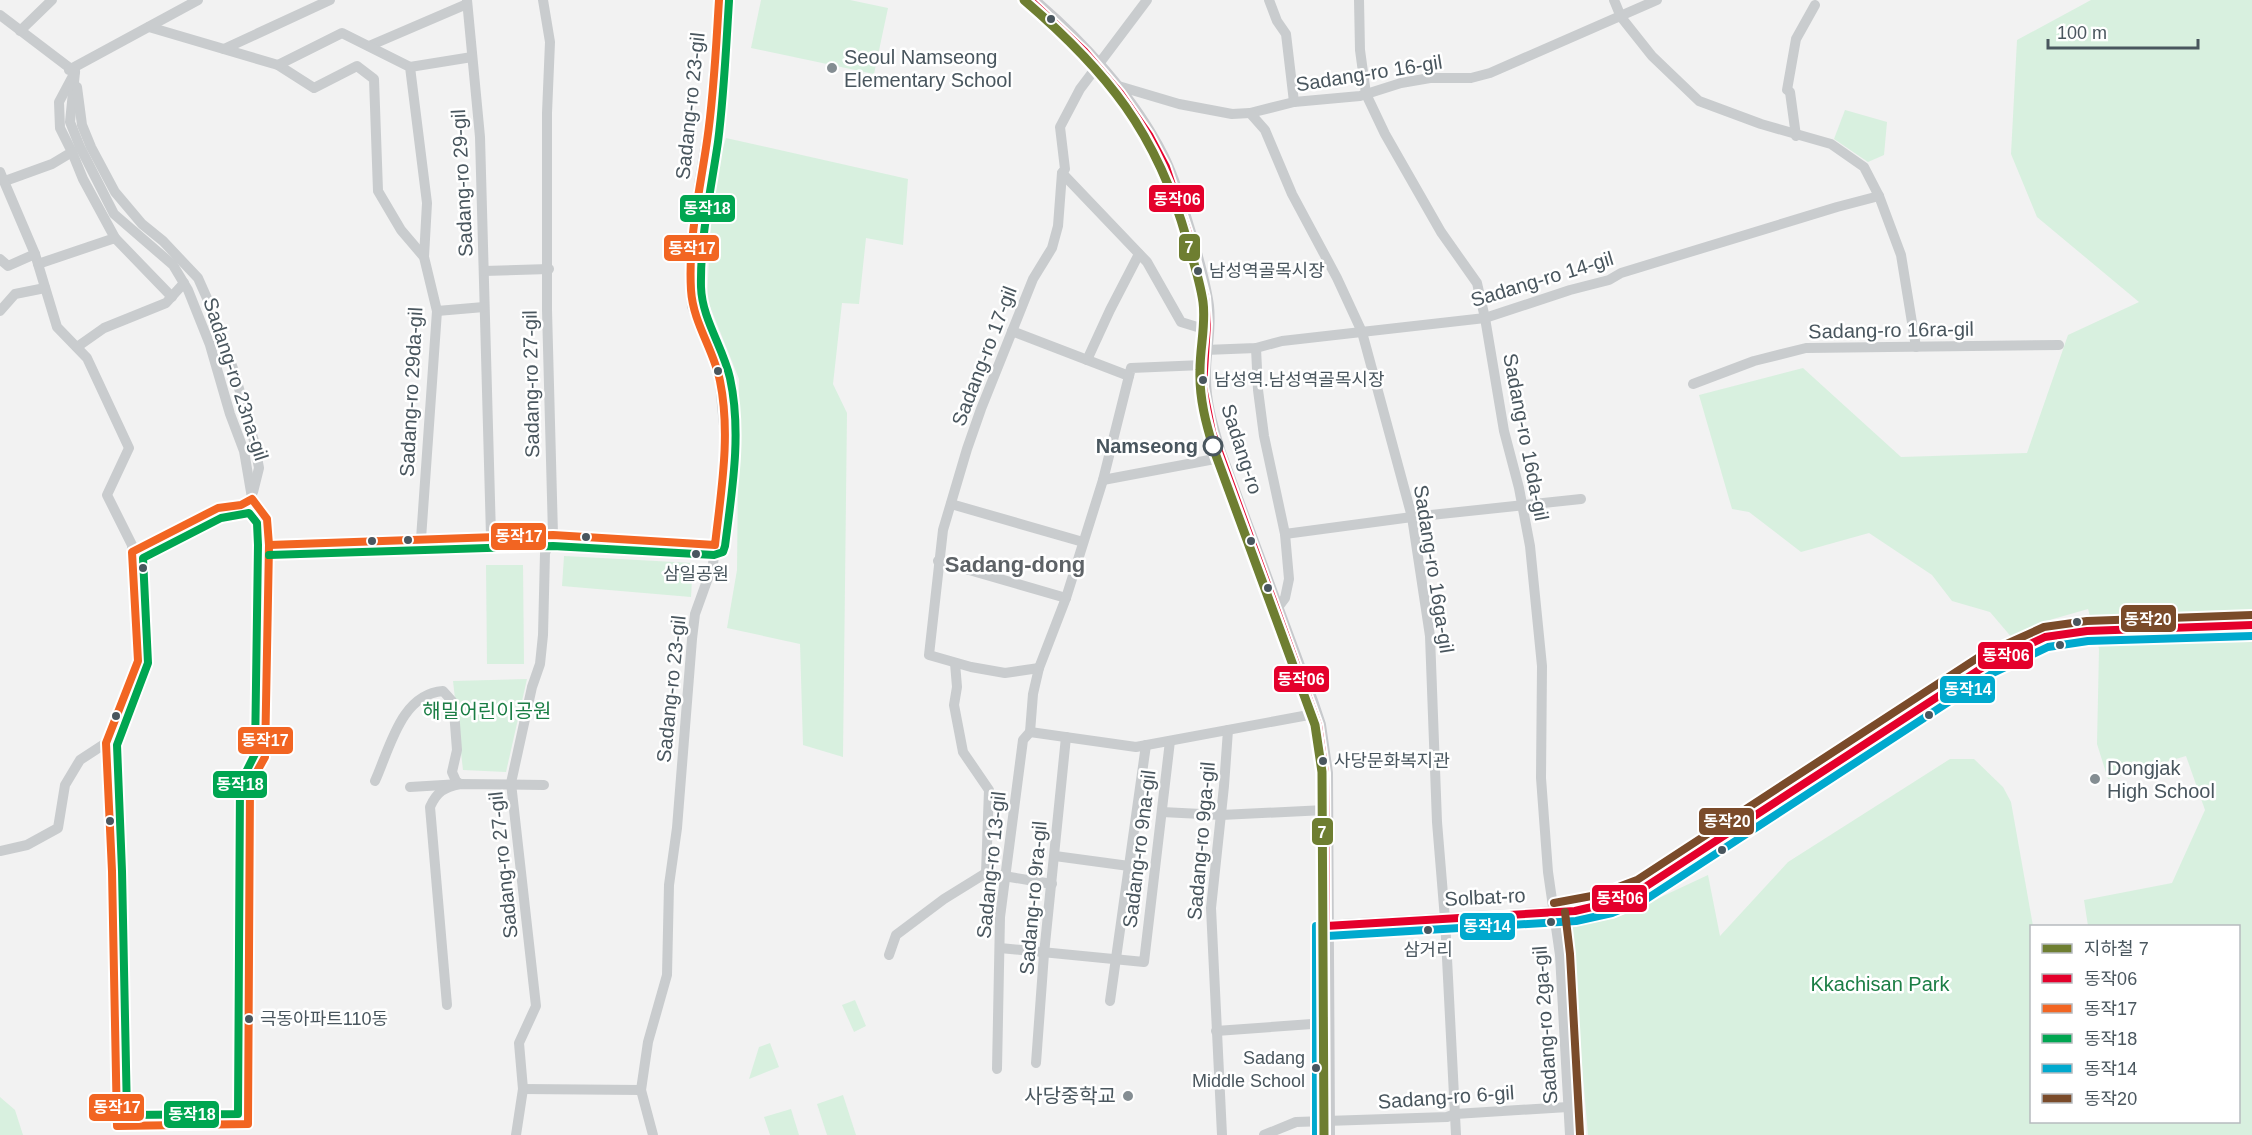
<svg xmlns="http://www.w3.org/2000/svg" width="2252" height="1135" viewBox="0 0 2252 1135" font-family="Helvetica,'Noto Sans KR',sans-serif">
  <rect width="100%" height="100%" fill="#f2f2f2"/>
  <g fill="#d8f0df">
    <path d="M761 0H850L888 8 874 74 751 48Z"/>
    <path d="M2091 0H2252V1135H1588L1570 926 1616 918 1708 875 1720 936 1788 862 1950 759H1974L2003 787 2011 802 2033 926 2032 1122H2238V926H2088L2084 900 2172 883 2205 810 2186 756 2108 779 2097 744 2099 649 2088 609 2039 623 2013 639 1990 612 1952 601 1932 575 1869 533 1801 552 1749 512 1732 509 1699 395 1803 368 1901 457 2027 453 2068 335 2139 302 2037 217 2011 154 2017 40Z"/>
    <path d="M1845 110 1887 122 1884 155 1868 162 1834 139Z"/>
    <path d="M726 138 908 179 903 245 866 238 859 304 842 303 833 384 847 413 843 757 803 745 800 644 727 628 737 570 739 379 707 299 713 181Z"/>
    <path d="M564 556 693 563 691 597 562 586Z"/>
    <path d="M486 565H523L524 664H487Z"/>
    <path d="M527 679 506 772 463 770 453 681Z"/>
    <path d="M855 1000 866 1026 854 1032 842 1005Z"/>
    <path d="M770 1043 779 1067 749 1079 759 1047Z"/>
    <path d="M843 1095 856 1135H827L817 1104Z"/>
    <path d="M0 1097 15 1110 23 1135H0Z"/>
    <path d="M791 1109 799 1135H770L764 1117Z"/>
  </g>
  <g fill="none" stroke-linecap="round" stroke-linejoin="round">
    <g stroke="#c9ccce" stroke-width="10">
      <path d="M467 0 480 137 491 536"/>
      <path d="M1269 0 1277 21 1286 34 1294 102"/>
      <path d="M1359 0 1360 50 1366 94 1385 134 1441 232 1477 283 1485 318 1504 431 1519 488 1530 546 1542 666 1541 778 1548 872 1560 955 1570 1135"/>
      <path d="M1614 0 1621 17 1652 56 1699 101 1761 124 1831 144 1864 167 1879 196 1901 255 1916 347"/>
      <path d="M0 15 75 72 59 102 60 128 72 152 52 164 5 181"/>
      <path d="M149 27 278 65 314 88 357 66 374 79 378 191 401 230 424 257 437 311 421 539"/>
      <path d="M20 31 52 0"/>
      <path d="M369 46 467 4"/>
      <path d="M224 49 330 0"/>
      <path d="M278 65 342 33 410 67 427 203 424 257"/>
      <path d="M410 67 472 57"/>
      <path d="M69 70 198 0"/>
      <path d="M75 72 70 122 80 147 114 214 173 265 188 290 210 345 230 414 244 451 252 498 267 519 269 545 553 535 715 545"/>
      <path d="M1115 85 1179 104 1232 114 1250 113 1294 102 1360 96 1401 83 1430 78H1471L1490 73 1657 0"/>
      <path d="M77 87 82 125 91 147 115 192 142 224 163 241 198 278 214 314 220 335 234 371 254 441 259 468 253 492"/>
      <path d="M1787 90 1796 39 1815 5"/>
      <path d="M1790 92 1796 136"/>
      <path d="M1250 113 1265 130 1292 194 1337 278 1362 332 1412 517 1430 636 1437 822 1445 919 1456 1135"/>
      <path d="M72 152 83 179 115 238"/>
      <path d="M0 172 35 254 57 327 87 358 129 448 107 495 132 545 138 661 106 743 80 760 65 785 58 828 27 845 0 851"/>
      <path d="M1062 173 1147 262 1181 322 1207 330"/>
      <path d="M0 259 8 266 35 254"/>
      <path d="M38 264 115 238 172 297"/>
      <path d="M484 271 549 269"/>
      <path d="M0 311 15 294 45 288"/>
      <path d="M437 311 484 307"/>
      <path d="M1012 331 1129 376"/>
      <path d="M77 347 104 328 166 303 184 283"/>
      <path d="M1256 348 1258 390 1264 436 1285 534 1289 579 1285 598 1276 610"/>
      <path d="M1205 350 1256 348 1282 341 1485 318 1570 290 1609 280 1621 273 1837 207 1879 196"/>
      <path d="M1087 360 1110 310 1139 254"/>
      <path d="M1693 384 1754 361 1806 348 2059 345"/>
      <path d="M1103 480 1220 458"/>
      <path d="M951 504 1083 542"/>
      <path d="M1285 534 1412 517 1581 499"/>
      <path d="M132 552 218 508 241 505 252 499"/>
      <path d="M938 561 1066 598"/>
      <path d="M1039 668 1005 673 971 667 929 655 943 530 967 449 981 409 1033 279 1052 248 1058 226 1062 173 1065 169 1060 127 1080 89 1147 0"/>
      <path d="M1030 732 1136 747 1314 714"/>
      <path d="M375 781C390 748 401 694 443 691L452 701 454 711 457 750 452 772 456 781 460 784"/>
      <path d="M410 787 460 784 544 785"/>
      <path d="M1162 812 1221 815 1325 810"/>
      <path d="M1055 856 1129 866"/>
      <path d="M986 873 1052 884"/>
      <path d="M1000 948 1144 962 1170 741"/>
      <path d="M889 955 896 935 944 899 986 873 989 790 963 752 954 705 957 687 955 663"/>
      <path d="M1110 1001 1146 745"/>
      <path d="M447 1005 430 807C437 791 444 788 460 784"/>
      <path d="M1216 1031 1326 1023"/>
      <path d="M1036 1063 1044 954 1066 737"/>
      <path d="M997 1069 1000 917 1023 740 1030 732 1033 694 1039 668 1066 598 1103 480 1131 368 1203 365"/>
      <path d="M523 1089 641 1090"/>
      <path d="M516 1135 523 1089 519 1043 536 1006 511 783 532 687 540 664 543 635 545 553 553 535 547 310V113L550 42 543 0"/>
      <path d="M653 1135 641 1090 648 1042 667 975 669 885 677 828 692 639 695 614 713 564 726 447 720 383 714 360 692 306 691 288 699 184 710 118 719 0"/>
      <path d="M1222 1135 1211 908 1224 786 1228 730"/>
      <path d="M1264 1135 1296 1122 1447 1117 1455 1114 1568 1107"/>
    </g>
    <path stroke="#c9ccce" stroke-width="12" d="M1326 926 1575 911C1599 907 1620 900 1642 889L1988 664 2045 637 2087 631 2252 625"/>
    <path stroke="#c8cacd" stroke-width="16" d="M1030 0C1079 41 1132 99 1161 157 1174 183 1181 211 1190 239 1196 261 1203 283 1206 306 1209 331 1202 354 1203 378 1203 403 1210 426 1217 450L1311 704 1318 725 1325 773 1327 1135"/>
    <g stroke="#fff" stroke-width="12">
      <g id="bus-1">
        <path d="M1030 0 1085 52 1120 93 1149 135 1166 167 1190 239 1205 297 1207 324 1203 387 1212 432 1318 725 1325 773 1326 926"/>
        <path d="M1326 926 1575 911 1609 903 1642 889 1988 664 2045 637 2087 631 2252 625"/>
      </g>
    </g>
    <g stroke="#fff" stroke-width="12">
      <g id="bus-2">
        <path d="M252 499 267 519 269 545 265 757 250 784 248 1124 117 1126 112 871 106 743 138 661 132 552 218 508 241 505Z"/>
        <path d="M269 545 553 535 715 545C721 491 731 435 720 381 714 350 693 323 691 290 688 240 700 190 707 141 714 94 716 47 719 0"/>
      </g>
    </g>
    <g stroke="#fff" stroke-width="12">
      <g id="bus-3">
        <path d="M249 513 257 523 258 545 255 754 240 784 238 1114 127 1115 122 871 117 745 148 663 143 558 221 518Z"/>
        <path d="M269 555 553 546 714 555 723 552 725 546C732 491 742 433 730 378 723 347 702 319 701 287 700 238 711 190 718 142 724 95 726 48 729 1"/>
      </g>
    </g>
    <g stroke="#fff" stroke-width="12">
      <g id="bus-4">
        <path d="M1316 926V1135"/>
        <path d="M1327 936 1576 921 1612 913 1648 898 1993 673 2048 647 2088 641 2252 636"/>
      </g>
    </g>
    <g stroke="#fff" stroke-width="12">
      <g id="bus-5">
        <path d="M1554 903 1597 895 1637 880 1982 655 2044 627 2087 621 2252 615"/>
        <path d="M1565 912 1570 954 1580 1134"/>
      </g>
    </g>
    <use href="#bus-1" stroke="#e4002b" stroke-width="8"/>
    <use href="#bus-2" stroke="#f26522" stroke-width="8"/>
    <use href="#bus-3" stroke="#00a651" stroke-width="8"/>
    <use href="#bus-4" stroke="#00a9ce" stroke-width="8"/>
    <use href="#bus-5" stroke="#7a4b2a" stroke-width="8"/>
    <g stroke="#fff" stroke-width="14">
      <path id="metro-1" d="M1024 0C1107 71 1157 133 1187 240 1193 260 1200 281 1203 302 1206 324 1200 347 1200 370 1199 398 1206 424 1214 450L1315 725 1322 772 1324 1135"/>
    </g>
    <use href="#metro-1" stroke="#6e7e31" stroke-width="9"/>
  </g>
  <g fill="#49565e" stroke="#fff" stroke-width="2">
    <circle cx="1051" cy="19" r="5"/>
    <circle cx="1198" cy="271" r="5"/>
    <circle cx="718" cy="371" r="5"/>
    <circle cx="1203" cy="380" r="5"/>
    <circle cx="586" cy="537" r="5"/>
    <circle cx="408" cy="540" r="5"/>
    <circle cx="372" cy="541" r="5"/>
    <circle cx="1251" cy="541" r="5"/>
    <circle cx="696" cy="554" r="5"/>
    <circle cx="143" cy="568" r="5"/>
    <circle cx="1268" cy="588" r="5"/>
    <circle cx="2077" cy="622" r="5"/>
    <circle cx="2060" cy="645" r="5"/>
    <circle cx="1929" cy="715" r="5"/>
    <circle cx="116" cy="716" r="5"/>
    <circle cx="1323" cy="761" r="5"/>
    <circle cx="110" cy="821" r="5"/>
    <circle cx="1722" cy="850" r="5"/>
    <circle cx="1551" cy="922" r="5"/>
    <circle cx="1428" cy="930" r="5"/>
    <circle cx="249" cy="1019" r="5"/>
    <circle cx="1316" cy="1068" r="5"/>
  </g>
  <g fill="#848d92" stroke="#fff" stroke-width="2">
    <circle cx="832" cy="68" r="6"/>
    <circle cx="2095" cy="779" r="6"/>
    <circle cx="1128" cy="1096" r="6"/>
  </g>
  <circle fill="#fff" stroke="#49565e" stroke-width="3" cx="1213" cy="446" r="9"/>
  <g text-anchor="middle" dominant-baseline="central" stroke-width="5" stroke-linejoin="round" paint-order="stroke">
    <g font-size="18" fill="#49565e" stroke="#fff" text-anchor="start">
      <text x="1209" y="271">남성역골목시장</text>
      <text x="1214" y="380">남성역.남성역골목시장</text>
      <text x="696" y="574" text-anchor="middle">삼일공원</text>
      <text x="1334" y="761">사당문화복지관</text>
      <text x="1428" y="950" text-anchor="middle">삼거리</text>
      <text x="260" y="1019">극동아파트110동</text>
      <text x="1305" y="1058" text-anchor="end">Sadang<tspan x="1305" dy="23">Middle School</tspan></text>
    </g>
    <g font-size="20" fill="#49565e" stroke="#fff" text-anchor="start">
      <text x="844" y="57">Seoul Namseong<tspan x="844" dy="23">Elementary School</tspan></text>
      <text x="2107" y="768">Dongjak<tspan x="2107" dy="23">High School</tspan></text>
      <text x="1116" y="1096" text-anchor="end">사당중학교</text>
    </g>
    <g font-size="20" fill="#49565e" stroke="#fff">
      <text transform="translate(1369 73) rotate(-9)">Sadang-ro 16-gil</text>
      <text transform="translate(690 106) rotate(-84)">Sadang-ro 23-gil</text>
      <text transform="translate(462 183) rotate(-93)">Sadang-ro 29-gil</text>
      <text transform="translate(1542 279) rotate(-17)">Sadang-ro 14-gil</text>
      <text transform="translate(1891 330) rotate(-1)">Sadang-ro 16ra-gil</text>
      <text transform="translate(984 356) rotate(-69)">Sadang-ro 17-gil</text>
      <text transform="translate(236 379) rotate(72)">Sadang-ro 23na-gil</text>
      <text transform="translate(531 384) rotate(-91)">Sadang-ro 27-gil</text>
      <text transform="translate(411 392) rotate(-87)">Sadang-ro 29da-gil</text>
      <text transform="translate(1526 437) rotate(79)">Sadang-ro 16da-gil</text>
      <text transform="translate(1242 449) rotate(72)">Sadang-ro</text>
      <text transform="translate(1434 569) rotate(81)">Sadang-ro 16ga-gil</text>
      <text transform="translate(671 689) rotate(-84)">Sadang-ro 23-gil</text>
      <text transform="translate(1201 841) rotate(-85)">Sadang-ro 9ga-gil</text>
      <text transform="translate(1139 849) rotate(-83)">Sadang-ro 9na-gil</text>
      <text transform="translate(503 865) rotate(-96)">Sadang-ro 27-gil</text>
      <text transform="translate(991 865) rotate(-84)">Sadang-ro 13-gil</text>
      <text transform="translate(1485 897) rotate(-3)">Solbat-ro</text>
      <text transform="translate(1033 898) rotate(-85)">Sadang-ro 9ra-gil</text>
      <text transform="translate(1545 1025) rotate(-94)">Sadang-ro 2ga-gil</text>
      <text transform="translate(1446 1097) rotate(-4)">Sadang-ro 6-gil</text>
    </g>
    <g font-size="20" font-weight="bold" fill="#49565e" stroke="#fff" text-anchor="end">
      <text x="1198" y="446">Namseong</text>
    </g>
    <g font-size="20" fill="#1b7e45" stroke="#fff">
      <text x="487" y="711">해밀어린이공원</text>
      <text x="1880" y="984">Kkachisan Park</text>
    </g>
    <g font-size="22" font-weight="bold" fill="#5d6266" stroke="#fff">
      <text x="1015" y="564">Sadang-dong</text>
    </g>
  </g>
  <g stroke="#fff" stroke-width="2">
    <rect x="1148" y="184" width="57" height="29" rx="6" fill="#e4002b"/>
    <rect x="679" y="194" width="57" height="29" rx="6" fill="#00a651"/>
    <rect x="1178" y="233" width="23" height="29" rx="6" fill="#6e7e31"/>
    <rect x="663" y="234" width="57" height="28" rx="6" fill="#f26522"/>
    <rect x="490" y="522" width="57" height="29" rx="6" fill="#f26522"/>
    <rect x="2120" y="604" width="57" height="29" rx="6" fill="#7a4b2a"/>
    <rect x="1977" y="641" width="57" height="29" rx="6" fill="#e4002b"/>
    <rect x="1273" y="665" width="57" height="28" rx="6" fill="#e4002b"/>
    <rect x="1939" y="675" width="57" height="29" rx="6" fill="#00a9ce"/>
    <rect x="237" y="726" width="57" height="29" rx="6" fill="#f26522"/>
    <rect x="212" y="770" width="56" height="29" rx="6" fill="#00a651"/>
    <rect x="1698" y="807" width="57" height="29" rx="6" fill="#7a4b2a"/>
    <rect x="1311" y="817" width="23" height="29" rx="6" fill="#6e7e31"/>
    <rect x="1591" y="884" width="57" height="29" rx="6" fill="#e4002b"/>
    <rect x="1459" y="912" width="57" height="29" rx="6" fill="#00a9ce"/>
    <rect x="88" y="1093" width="57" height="29" rx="6" fill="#f26522"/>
    <rect x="163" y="1100" width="57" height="29" rx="6" fill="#00a651"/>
  </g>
  <g font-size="16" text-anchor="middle" font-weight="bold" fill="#fff">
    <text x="1177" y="205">동작06</text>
    <text x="707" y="214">동작18</text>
    <text x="1189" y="253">7</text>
    <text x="692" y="254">동작17</text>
    <text x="519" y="542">동작17</text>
    <text x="2148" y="625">동작20</text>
    <text x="2006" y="661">동작06</text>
    <text x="1301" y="685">동작06</text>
    <text x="1968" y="695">동작14</text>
    <text x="265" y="746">동작17</text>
    <text x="240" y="790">동작18</text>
    <text x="1727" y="827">동작20</text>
    <text x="1322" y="838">7</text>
    <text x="1620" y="904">동작06</text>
    <text x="1487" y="932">동작14</text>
    <text x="117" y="1113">동작17</text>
    <text x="192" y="1120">동작18</text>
  </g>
  <rect x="2030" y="925" width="210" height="198" fill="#ffffff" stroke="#b6bbbf" stroke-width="1.5"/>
  <rect x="2042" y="944" width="30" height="9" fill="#6e7e31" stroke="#b6bbbf" stroke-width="1.5"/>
  <text x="2084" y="955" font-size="18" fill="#49565e">지하철 7</text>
  <rect x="2042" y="974" width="30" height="9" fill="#e4002b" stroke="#b6bbbf" stroke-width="1.5"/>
  <text x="2084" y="985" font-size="18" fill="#49565e">동작06</text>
  <rect x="2042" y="1004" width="30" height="9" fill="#f26522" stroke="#b6bbbf" stroke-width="1.5"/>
  <text x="2084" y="1015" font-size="18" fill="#49565e">동작17</text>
  <rect x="2042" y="1034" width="30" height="9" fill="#00a651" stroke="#b6bbbf" stroke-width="1.5"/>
  <text x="2084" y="1045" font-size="18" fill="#49565e">동작18</text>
  <rect x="2042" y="1064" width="30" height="9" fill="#00a9ce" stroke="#b6bbbf" stroke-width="1.5"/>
  <text x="2084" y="1075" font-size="18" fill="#49565e">동작14</text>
  <rect x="2042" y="1094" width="30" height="9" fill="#7a4b2a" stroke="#b6bbbf" stroke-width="1.5"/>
  <text x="2084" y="1105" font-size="18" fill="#49565e">동작20</text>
  <path d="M2048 39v9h150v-9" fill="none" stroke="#49565e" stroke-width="3"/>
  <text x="2057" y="39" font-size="18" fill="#49565e" stroke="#ffffff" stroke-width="4.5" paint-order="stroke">100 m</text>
</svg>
